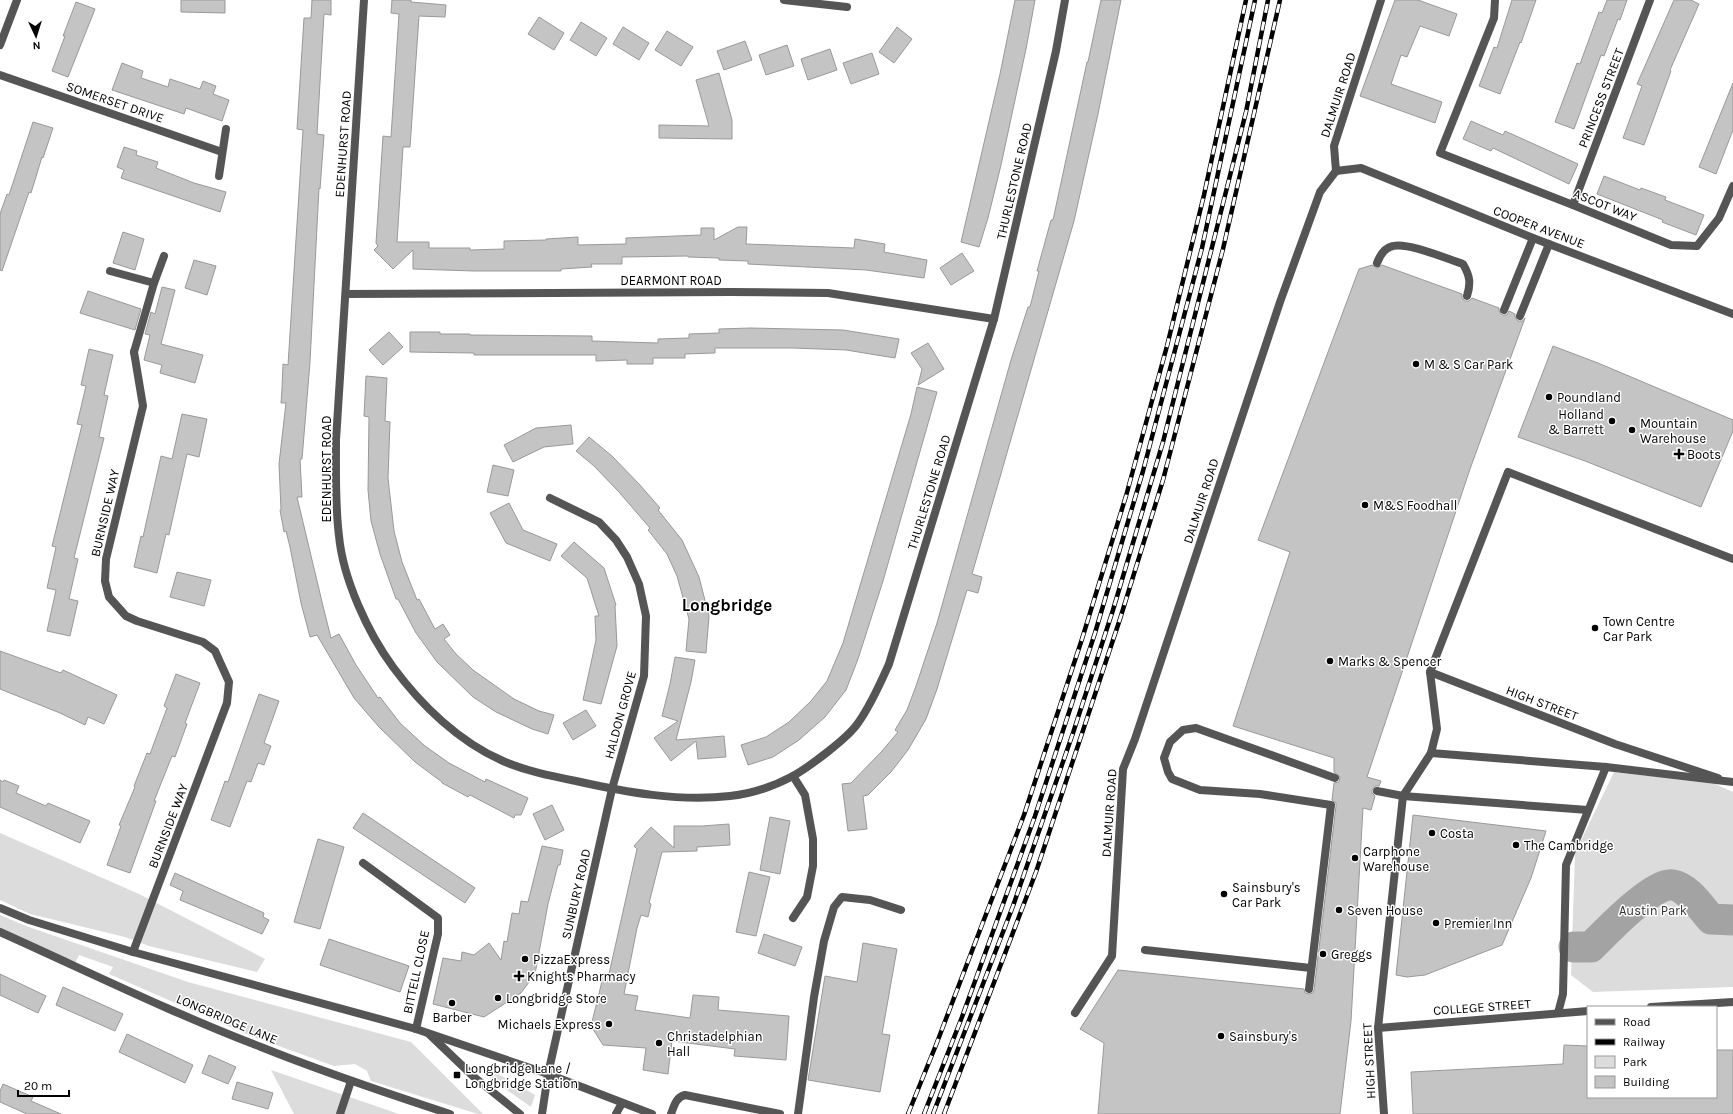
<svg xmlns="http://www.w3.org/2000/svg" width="1733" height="1114" viewBox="0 0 1733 1114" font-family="Karla,sans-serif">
  <rect width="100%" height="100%" fill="#fff"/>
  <g fill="#dcdcdc">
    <path d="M1614 772 1715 784 1733 792V987L1593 992 1571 975 1575 853Z"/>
    <path d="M0 833 139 894 265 959 257 972 149 946 125 937 30 914 0 900Z"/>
    <path d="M0 915 26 926 188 982 411 1042 483 1114H478L371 1081 367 1071 355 1064 334 1066 251 1036 109 974 113 967 79 955 74 965 0 932Z"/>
    <path d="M486 1067 535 1095 531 1107 477 1069Z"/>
    <path d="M271 1070 399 1114H294Z"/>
  </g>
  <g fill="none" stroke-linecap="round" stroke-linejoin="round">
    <path stroke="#a3a3a3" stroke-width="31" d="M1574 947H1591C1605 933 1654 881 1673 885 1689 888 1701 908 1711 919L1733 920"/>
  </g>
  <g fill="#c4c4c4" stroke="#999">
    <path d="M181 0H225V13L181 12Z"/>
    <path d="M312 0H331V15L324 14 317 134 324 135 320 189 319 188 310 362 302 459H300L302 497H297L323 606 331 638 339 634 356 665 378 698 380 697 400 723 425 746 449 763 485 782 486 779 528 798 521 815H515L514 818 470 795 468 797 442 783V782L415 762 379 727 354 698 317 635 310 637 301 603 290 547 286 531 284 532 280 510H281L279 464 286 403H281L282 389 283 364 288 365 303 130 297 129 304 18H311Z"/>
    <path d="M392 0H411V2L446 5 445 17 419 16 410 147H403L397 242H429V248H470V250L504 249V241L546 240V239L578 237V245L626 244V238L701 235V228H714V240L738 227H747L746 244 854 248 855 239 885 244 884 252 927 260 924 278 866 270 748 264V261L719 260V258L688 257V256L622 257V264H591L592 267 561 269V271H474L413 269V250L393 269 374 250 378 246 376 243 383 136 391 137 399 14 391 13Z"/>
    <path d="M1015 0H1035L1026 49 1001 165 988 218 979 247 961 242 1000 74Z"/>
    <path d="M1101 0H1121L1098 114 1074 221 972 574 982 577 978 593 967 590 937 689 926 719 908 750 891 772 868 795 863 796 867 829 848 831 842 784 851 783 882 751 898 732 895 730 907 710 916 686 937 623 1011 360 1028 307H1030L1039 271H1037L1051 220H1053L1087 62H1088Z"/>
    <path d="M1395 0H1418L1457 14 1449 36 1420 26 1407 57 1401 55 1391 84 1442 102 1435 123 1360 96Z"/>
    <path d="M1512 0H1536L1521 43 1520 42 1500 94 1479 86 1494 47 1497 48Z"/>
    <path d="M1607 0H1627L1620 20 1618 19 1604 56 1601 55 1574 129 1555 122 1577 63 1580 64 1599 12 1602 13Z"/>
    <path d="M1674 0H1691L1699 4 1670 70 1671 71 1644 145 1623 138 1642 86 1637 84Z"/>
    <path d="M76 2 95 9 68 77 52 71 65 36H63Z"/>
    <path d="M539 17 564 33 554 50 528 34Z"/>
    <path d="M581 22 607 38 596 56 570 40Z"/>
    <path d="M623 27 649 43 639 60 613 44Z"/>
    <path d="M897 27 912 39 894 63 879 52Z"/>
    <path d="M667 31 693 47 681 66 655 50Z"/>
    <path d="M745 41 752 60 724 70 717 51Z"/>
    <path d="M787 45 794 66 766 75 759 55Z"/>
    <path d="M830 49 837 70 808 80 801 59Z"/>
    <path d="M872 53 879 74 851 84 843 63Z"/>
    <path d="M122 63 143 71 141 78 168 87 170 79 200 89 203 81 216 86 213 94 229 100 222 121 186 108 184 114 112 90Z"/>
    <path d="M719 73 732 120V139L659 138V125L709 126 696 80Z"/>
    <path d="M1733 83V130L1716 174 1699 167Z"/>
    <path d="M1471 121 1503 135 1505 131 1578 164 1569 184 1493 148 1491 151 1463 139Z"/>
    <path d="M33 122 53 128 43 158 42 157 31 193 29 192 2 271 0 270V214L7 194 9 195Z"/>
    <path d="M124 147 137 151 136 155 158 162 156 168 194 183 226 192 220 212 121 178 124 170 117 167Z"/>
    <path d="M1604 176 1640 190 1641 188 1666 197 1665 200 1704 215 1696 235 1662 222 1663 220 1597 194Z"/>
    <path d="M123 232 144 239 135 270 113 263Z"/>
    <path d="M962 253 974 271 951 285 940 268Z"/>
    <path d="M194 260 216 266 207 295 185 288Z"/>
    <path d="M1372 265 1377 268 1382 265 1462 294V298L1465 301H1469L1472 298 1499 308V311L1502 315H1507L1509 311 1515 314V317L1518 321H1523L1525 318 1470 469 1367 777 1381 781 1379 786H1375L1372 790V793L1375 796 1371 810 1363 808 1351 1021 1340 1114H1098L1104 1043 1080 1029 1118 970 1304 989 1305 993 1309 994 1313 993 1314 990 1336 806V803L1332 800 1334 783 1339 782 1340 777 1334 772V758L1233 726 1290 552 1258 540 1359 269Z"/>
    <path d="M162 287 175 290 161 344 203 355 195 383 160 373 162 365 144 360 150 335 145 334 151 312 155 314Z"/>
    <path d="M88 291 141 309 135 330 80 313Z"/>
    <path d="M750 328 843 330 899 339 895 358 846 350 793 348H715V353L685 354V358H653V364H627V360L596 361V355H474V353L410 352V332H440V334H470V335L592 336V341L658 343V339L689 338V334L719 333V329Z"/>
    <path d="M389 332 403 347 383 365 369 350Z"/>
    <path d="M928 343 944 369 918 385 922 369 911 353Z"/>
    <path d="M1553 346 1598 363 1733 420V431L1701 507 1585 461 1518 437Z"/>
    <path d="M89 349 113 355 104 395 108 396 99 437 104 438 74 558 78 559 69 599 78 601 70 636 47 631 56 590 47 588 56 547 52 546 82 425 77 424 86 386 81 385Z"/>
    <path d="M366 376 387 378 385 421 390 422 388 478 394 531 402 562 417 600 419 599 435 629 443 624 450 635 444 639 456 654 473 670 514 699 539 711 554 715 548 734 532 729 496 712 473 697 437 662 416 633 398 599H396L380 554 371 521 368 490 369 417 364 416Z"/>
    <path d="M917 387 937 392 883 581 858 659 846 690 825 717 799 740 773 757 748 765 741 745 766 737 789 722 811 701 827 681 843 643 911 414Z"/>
    <path d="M182 414 207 419 199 457 187 454 169 535 166 534 157 573 134 567 141 536 143 537 161 456 172 459Z"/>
    <path d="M571 425 573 444 544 447 513 462 504 445 536 428Z"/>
    <path d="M589 437 612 456 640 485 660 508 658 510 682 540 699 577 709 616 706 653 686 651 689 619 677 576 667 554 648 530 650 528 618 491 594 466 576 451Z"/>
    <path d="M493 465 514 470 508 496 487 492Z"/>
    <path d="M509 503 523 530 557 544 550 561 506 543 490 513Z"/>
    <path d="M574 542 604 568 616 605 615 606 617 646 601 704 583 700 596 640 595 616H599L587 578 561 556Z"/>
    <path d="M177 572 211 580 204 606 170 597Z"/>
    <path d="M0 651 61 673 63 670 117 695 104 724 88 717 85 725 60 713 0 689Z"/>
    <path d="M675 657 695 660 691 682 676 740 724 736 726 757 698 759 696 741 671 761 654 738 678 721 662 716 670 684Z"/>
    <path d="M176 674 200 683 185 723 187 724 175 757 172 756 154 801H156L130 873 107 865 121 826 119 825 135 787 134 786 147 753 150 754 167 708 164 706Z"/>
    <path d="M259 694 279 701 264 743 271 746 264 765 258 763 251 782 247 781 230 827 211 820 225 781 228 782Z"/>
    <path d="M586 710 596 726 573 740 563 723Z"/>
    <path d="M0 780 3 782 4 780 19 786 16 793 46 806 48 803 90 821 80 843 0 807Z"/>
    <path d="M552 805 564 830 545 840 533 814Z"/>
    <path d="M363 813 475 888 465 903 353 828Z"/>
    <path d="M1413 815 1546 831 1531 878 1502 945 1425 975 1407 977 1396 975Z"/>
    <path d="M770 817 790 821 780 874 760 870Z"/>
    <path d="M729 824 730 845 697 847V851L662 852 649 903 651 904 648 917 641 915 637 928 624 994 638 996 635 1010 690 1018 693 995 719 997 718 1010 789 1016 786 1060 734 1056 735 1049 672 1041 668 1074 643 1070 646 1048 603 1045 591 1026 604 973 609 974 637 849 634 846 651 827 674 848V826H702Z"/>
    <path d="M318 839 344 847 320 929 294 922Z"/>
    <path d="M542 846 563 850 560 865H558L548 904 535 974 521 993 484 1017 433 1004 443 958 461 961 462 952 474 955 489 943 501 960 504 941 507 942 512 913 519 914 521 901 528 902Z"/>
    <path d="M749 872 770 877 756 936 736 932Z"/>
    <path d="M175 873 264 913 263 917 269 920 262 934 180 900 183 891 170 885Z"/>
    <path d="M764 934 802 947 795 966 758 953Z"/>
    <path d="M329 939 409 966 400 992 320 965Z"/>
    <path d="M863 943 897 949 882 1034 890 1035 880 1092 808 1080 825 976 857 982Z"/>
    <path d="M0 974 46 996 38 1013 0 995Z"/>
    <path d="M63 987 123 1014 115 1031 56 1005Z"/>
    <path d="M127 1034 193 1065 185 1083 119 1052Z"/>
    <path d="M1564 1045 1588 1046V1097H1716V1050H1733V1114H1413L1411 1072 1563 1064Z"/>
    <path d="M209 1055 236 1067 228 1084 202 1073Z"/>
    <path d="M237 1082 273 1093 268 1109 232 1099Z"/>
    <path d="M3 1084 33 1097 31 1101 61 1114H27L0 1102V1091Z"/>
  </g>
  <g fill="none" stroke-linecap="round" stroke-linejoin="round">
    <g stroke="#555" stroke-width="8">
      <path d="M1377 263C1380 255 1384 248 1393 246 1408 242 1447 259 1463 264 1470 276 1471 283 1467 296"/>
      <path d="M110 271 154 283"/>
      <path d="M1504 310 1533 238"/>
      <path d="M1520 316 1549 244"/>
      <path d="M134 352 154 283 164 256"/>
      <path d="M1430 672 1615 744 1718 778"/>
      <path d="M1377 791 1403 796"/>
      <path d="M1145 950 1311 968"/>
      <path d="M1309 989 1331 805 1260 794 1200 790 1172 779 1168 772 1164 758 1170 742 1183 730 1196 728 1335 778"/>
      <path d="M1075 1013 1112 956 1123 769 1135 739 1280 302 1320 192 1336 171"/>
      <path d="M671 1114C674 1106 676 1097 685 1095L780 1114"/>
      <path d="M798 1114 814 997 824 941 834 907 842 897 870 900 901 910"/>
    </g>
    <g stroke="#555" stroke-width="8">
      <path d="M1403 796 1588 810"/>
      <path d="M1558 1013 1563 994 1566 865 1606 767"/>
    </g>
    <g stroke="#555" stroke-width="8">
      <path d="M364 0 336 440C336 472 335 504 339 536 343 579 368 633 393 667 421 705 459 742 503 761 526 771 551 776 576 781 625 792 679 802 730 796 751 794 774 786 793 776 809 767 848 738 858 723 871 705 880 684 889 664L994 319 1056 51 1065 0"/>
      <path d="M784 0 847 7"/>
      <path d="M1381 0 1334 146 1336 171 1361 168 1533 238 1733 314"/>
      <path d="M1495 0 1494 18 1440 153 1573 205 1671 245 1697 246 1719 218 1733 186"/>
      <path d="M0 45 17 0"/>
      <path d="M0 75 222 152"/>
      <path d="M219 176 226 129"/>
      <path d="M1573 205 1650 0"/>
      <path d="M346 294 730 292 828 293 994 319"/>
      <path d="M1431 753 1606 767 1733 782"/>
      <path d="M793 776 805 795 813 839V866L807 897 793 918"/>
      <path d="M363 863 438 918V934L416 1029"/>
      <path d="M0 932C87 971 172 1013 261 1047 323 1072 386 1093 450 1114"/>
      <path d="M133 952 227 703 229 682 215 651 203 642 137 621 126 616 109 597 105 581 106 559 143 406 134 352"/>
      <path d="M1651 1007 1733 1002"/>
      <path d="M1378 1028 1588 1011"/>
      <path d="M429 1034 474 1077 520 1114"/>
      <path d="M340 1114 351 1081"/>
      <path d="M542 1114 548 1074 612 789 644 676 646 616 639 584 627 557 616 540 599 522 550 498"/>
      <path d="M616 1114 622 1103"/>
      <path d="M1384 1114 1378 1028 1403 796 1431 753 1437 729 1430 672 1508 472 1733 559"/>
    </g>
    <path stroke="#555" stroke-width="8" d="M0 908 29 920 133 952 416 1029 548 1074 652 1114"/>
    <g stroke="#000" stroke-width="4.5">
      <g id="rail">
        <path d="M908 1114 936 1045 1024 815 1082 639 1126 496 1167 346 1204 195 1246 0"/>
        <path d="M924 1114 962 1017 1035 816 1095 633 1143 471 1202 248 1255 0"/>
        <path d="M933 1114 1013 906 1073 733 1113 610 1163 442 1246 112 1268 0"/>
        <path d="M944 1114 1036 872 1120 619 1163 480 1223 249 1280 0"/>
      </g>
    </g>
    <use href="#rail" stroke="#fff" stroke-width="3" stroke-dasharray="9" stroke-linecap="butt"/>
  </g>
  <g fill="#000" stroke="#fff" stroke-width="1.5">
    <circle cx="1416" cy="364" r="4"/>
    <circle cx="1549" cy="397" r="4"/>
    <circle cx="1612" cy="421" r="4"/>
    <circle cx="1632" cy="430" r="4"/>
    <path d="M1677 448h4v4h4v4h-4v4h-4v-4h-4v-4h4z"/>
    <circle cx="1365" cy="505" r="4"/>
    <circle cx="1595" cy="628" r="4"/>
    <circle cx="1330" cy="661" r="4"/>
    <circle cx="1432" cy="833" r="4"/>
    <circle cx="1516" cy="845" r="4"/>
    <circle cx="1355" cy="858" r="4"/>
    <circle cx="1224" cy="894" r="4"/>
    <circle cx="1339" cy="910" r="4"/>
    <circle cx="1436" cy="923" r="4"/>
    <circle cx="1323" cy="954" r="4"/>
    <circle cx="525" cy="959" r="4"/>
    <path d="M517 970h4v4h4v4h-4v4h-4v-4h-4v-4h4z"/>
    <circle cx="498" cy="998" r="4"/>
    <circle cx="452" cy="1003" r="4"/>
    <circle cx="609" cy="1024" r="4"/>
    <circle cx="1221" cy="1036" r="4"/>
    <circle cx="659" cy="1043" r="4"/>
    <rect x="453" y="1071" width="8" height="8" rx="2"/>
  </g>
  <g text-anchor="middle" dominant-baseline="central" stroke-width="3" stroke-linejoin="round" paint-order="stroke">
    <g font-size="13" fill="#000" stroke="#fff">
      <text transform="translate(1338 95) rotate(-72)">DALMUIR ROAD</text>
      <text transform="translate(1601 98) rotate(-69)">PRINCESS STREET</text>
      <text transform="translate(115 102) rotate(19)">SOMERSET DRIVE</text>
      <text transform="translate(343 144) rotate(-86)">EDENHURST ROAD</text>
      <text transform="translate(1014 181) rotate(-77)">THURLESTONE ROAD</text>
      <text transform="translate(1605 205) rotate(22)">ASCOT WAY</text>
      <text transform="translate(1539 227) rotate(21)">COOPER AVENUE</text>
      <text x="671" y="280">DEARMONT ROAD</text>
      <text transform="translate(326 469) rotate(-90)">EDENHURST ROAD</text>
      <text transform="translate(929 492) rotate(-73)">THURLESTONE ROAD</text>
      <text transform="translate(1201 501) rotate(-72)">DALMUIR ROAD</text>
      <text transform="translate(105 513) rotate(-77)">BURNSIDE WAY</text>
      <text transform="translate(1542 703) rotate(21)">HIGH STREET</text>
      <text transform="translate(620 715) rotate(-75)">HALDON GROVE</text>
      <text transform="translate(1109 813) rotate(-86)">DALMUIR ROAD</text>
      <text transform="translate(168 826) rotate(-69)">BURNSIDE WAY</text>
      <text transform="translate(576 894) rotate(-77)">SUNBURY ROAD</text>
      <text transform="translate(416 972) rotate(-78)">BITTELL CLOSE</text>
      <text transform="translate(1482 1007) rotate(-4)">COLLEGE STREET</text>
      <text transform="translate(227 1019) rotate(23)">LONGBRIDGE LANE</text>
      <text transform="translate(1369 1061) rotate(-93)">HIGH STREET</text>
    </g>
    <g font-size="13" fill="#000" stroke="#fff" text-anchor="start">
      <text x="1424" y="364">M &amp; S Car Park</text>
      <text x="1557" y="397">Poundland</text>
      <text x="1604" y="414" text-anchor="end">Holland<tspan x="1604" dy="15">&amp; Barrett</tspan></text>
      <text x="1640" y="423">Mountain<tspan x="1640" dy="15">Warehouse</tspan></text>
      <text x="1687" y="454">Boots</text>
      <text x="1373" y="505">M&amp;S Foodhall</text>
      <text x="1603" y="621">Town Centre<tspan x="1603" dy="15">Car Park</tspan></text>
      <text x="1338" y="661">Marks &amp; Spencer</text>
      <text x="1440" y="833">Costa</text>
      <text x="1524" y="845">The Cambridge</text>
      <text x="1363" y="851">Carphone<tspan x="1363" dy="15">Warehouse</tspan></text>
      <text x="1232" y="887">Sainsbury's<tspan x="1232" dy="15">Car Park</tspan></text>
      <text x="1347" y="910">Seven House</text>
      <text x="1444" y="923">Premier Inn</text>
      <text x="1331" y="954">Greggs</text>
      <text x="533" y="959">PizzaExpress</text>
      <text x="527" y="976">Knights Pharmacy</text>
      <text x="506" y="998">Longbridge Store</text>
      <text x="452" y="1017" text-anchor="middle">Barber</text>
      <text x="601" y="1024" text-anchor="end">Michaels Express</text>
      <text x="667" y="1036">Christadelphian<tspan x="667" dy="15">Hall</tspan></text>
      <text x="1229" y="1036">Sainsbury's</text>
      <text x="465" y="1068">Longbridge Lane /<tspan x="465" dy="15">Longbridge Station</tspan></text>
    </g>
    <g font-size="13" fill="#333" stroke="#fff">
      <text x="1653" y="910">Austin Park</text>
    </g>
    <g font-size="17" font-weight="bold" fill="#000" stroke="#fff">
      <text x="727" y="605">Longbridge</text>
    </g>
  </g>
  <rect x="1587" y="1006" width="130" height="92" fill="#ffffff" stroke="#999999"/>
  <rect x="1595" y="1019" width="20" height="6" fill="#555555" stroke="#999999"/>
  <text x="1623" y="1026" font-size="12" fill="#000000">Road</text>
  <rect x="1595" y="1039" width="20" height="6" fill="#000000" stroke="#999999"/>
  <text x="1623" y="1046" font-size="12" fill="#000000">Railway</text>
  <rect x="1595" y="1056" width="20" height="12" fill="#dcdcdc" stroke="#999999"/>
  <text x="1623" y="1066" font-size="12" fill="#000000">Park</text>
  <rect x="1595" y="1076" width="20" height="12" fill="#c4c4c4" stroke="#999999"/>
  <text x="1623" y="1086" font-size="12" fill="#000000">Building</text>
  <g transform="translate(36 36) rotate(176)" stroke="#ffffff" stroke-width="3" paint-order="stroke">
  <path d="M0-3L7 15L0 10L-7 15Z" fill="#000000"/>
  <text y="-6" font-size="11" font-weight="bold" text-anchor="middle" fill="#000000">N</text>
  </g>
  <path d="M18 1090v6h51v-6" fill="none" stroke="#000000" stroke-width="2"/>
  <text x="24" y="1090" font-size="12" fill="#000000" stroke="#ffffff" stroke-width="3" paint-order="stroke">20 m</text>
</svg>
